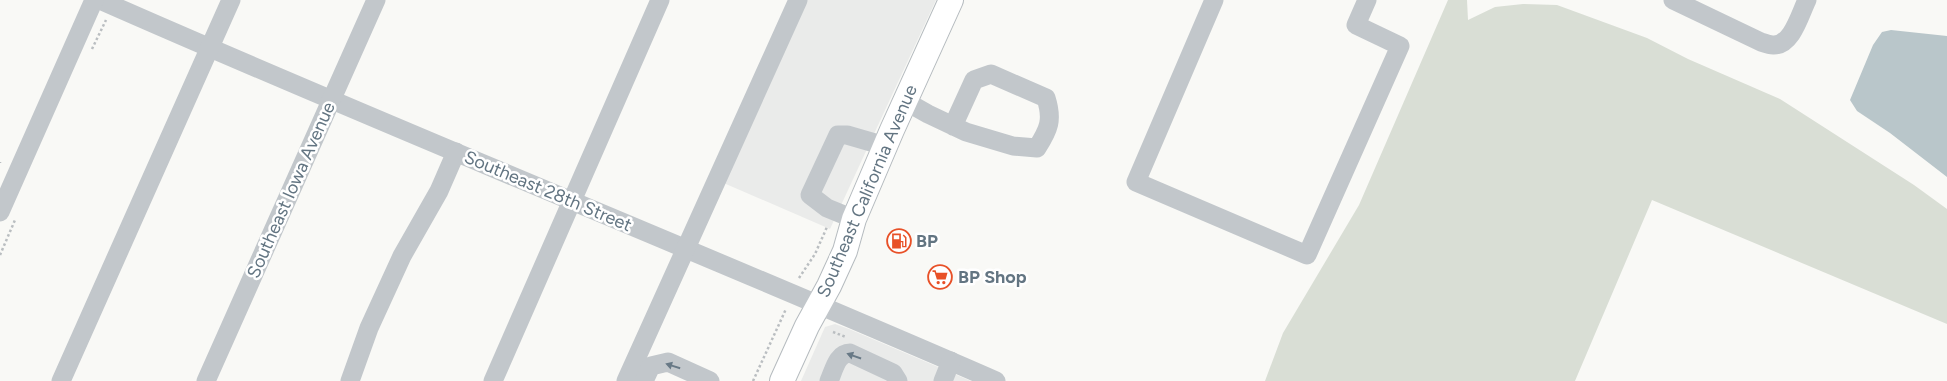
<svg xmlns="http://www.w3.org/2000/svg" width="1947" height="381" viewBox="0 0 1947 381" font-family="Figtree,sans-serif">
  <rect width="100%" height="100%" fill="#f9f9f6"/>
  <g fill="#eaebea">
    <path d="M792 0H936L830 229 712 178Z"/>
    <path d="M835 324 849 329 971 381H801L825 327Z"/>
  </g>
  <path fill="#d9ded5" d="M1448 0H1467L1468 20 1495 7 1523 4 1557 5 1647 38 1688 59 1780 99 1914 185 1947 209V324L1652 200 1575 381H1265L1283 333 1359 205Z"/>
  <path fill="#b9c6ca" d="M1891 30 1947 36V177L1890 133 1857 111 1850 100 1873 45 1882 32Z"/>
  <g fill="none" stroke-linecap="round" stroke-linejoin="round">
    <g stroke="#b5bbbf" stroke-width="26">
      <path id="major" d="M782 381 807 326 829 286 845 251 854 219 892 130 951 0"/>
    </g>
    <g stroke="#babec1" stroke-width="2.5" stroke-dasharray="2.5 2.5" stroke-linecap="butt">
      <path d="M92 49 106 20"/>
      <path d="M0 163V162"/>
      <path d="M0 255 15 220"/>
      <path d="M799 278 815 254 827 227"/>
      <path d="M833 332 846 337"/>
      <path d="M753 381 786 309"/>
    </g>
    <g stroke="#c2c7cb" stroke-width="19">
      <path d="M100 0C397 131 698 251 996 381"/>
      <path d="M1214 0 1136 182 1307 255 1400 46 1356 25 1367 0"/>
      <path d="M1673 0 1761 42C1764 43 1769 45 1773 45 1792 46 1800 14 1807 0"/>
      <path d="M905 101 928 114 966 132 1013 146 1037 148C1049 129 1053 120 1046 98L991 74 974 80 953 126"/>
      <path d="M0 212 94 0"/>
      <path d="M854 219 827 208 810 195 838 135H847L885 146"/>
      <path d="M61 381 231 0"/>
      <path d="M206 381 376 0"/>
      <path d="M350 381 369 328 402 256 439 191 456 152"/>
      <path d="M493 381 660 0"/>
      <path d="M626 381 798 0"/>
      <path d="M644 381 651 366 668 362 710 381"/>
      <path d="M829 381C834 370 837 353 850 353L893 373 898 381"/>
      <path d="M943 381 951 361"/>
    </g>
    <use href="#major" stroke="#fff" stroke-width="24"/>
  </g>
  <defs><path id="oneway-solid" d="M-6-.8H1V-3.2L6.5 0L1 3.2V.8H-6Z" transform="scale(1.25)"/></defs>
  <g fill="#687986">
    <use href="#oneway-solid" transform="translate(854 356) rotate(-161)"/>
    <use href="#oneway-solid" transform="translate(673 366) rotate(-163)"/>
  </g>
  <defs>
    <g id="fuel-ring" transform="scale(1.25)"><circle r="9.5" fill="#fff" stroke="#e85128" stroke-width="1.5"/><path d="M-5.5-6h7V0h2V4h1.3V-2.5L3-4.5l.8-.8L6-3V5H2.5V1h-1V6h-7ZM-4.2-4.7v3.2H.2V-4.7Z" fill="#e85128"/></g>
    <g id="supermarket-ring" transform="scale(1.25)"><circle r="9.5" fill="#fff" stroke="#e85128" stroke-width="1.5"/><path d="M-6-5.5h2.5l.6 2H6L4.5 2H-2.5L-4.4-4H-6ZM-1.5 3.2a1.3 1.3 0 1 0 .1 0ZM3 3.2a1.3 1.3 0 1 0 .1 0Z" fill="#e85128"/></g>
  </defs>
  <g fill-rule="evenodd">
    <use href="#fuel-ring" x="899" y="241"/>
    <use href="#supermarket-ring" x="940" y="277"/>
  </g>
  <g text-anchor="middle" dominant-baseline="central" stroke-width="5" stroke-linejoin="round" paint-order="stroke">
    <g font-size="18" fill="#637582" stroke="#fff">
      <text transform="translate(291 190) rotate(-66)">Southeast Iowa Avenue</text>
      <text transform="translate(548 191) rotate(23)">Southeast 28th Street</text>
      <text transform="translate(867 191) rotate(-67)">Southeast California Avenue</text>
    </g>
    <g font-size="18" font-weight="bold" fill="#637582" stroke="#fff" text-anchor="start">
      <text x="916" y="241">BP</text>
      <text x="958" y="277">BP Shop</text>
    </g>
  </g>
</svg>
